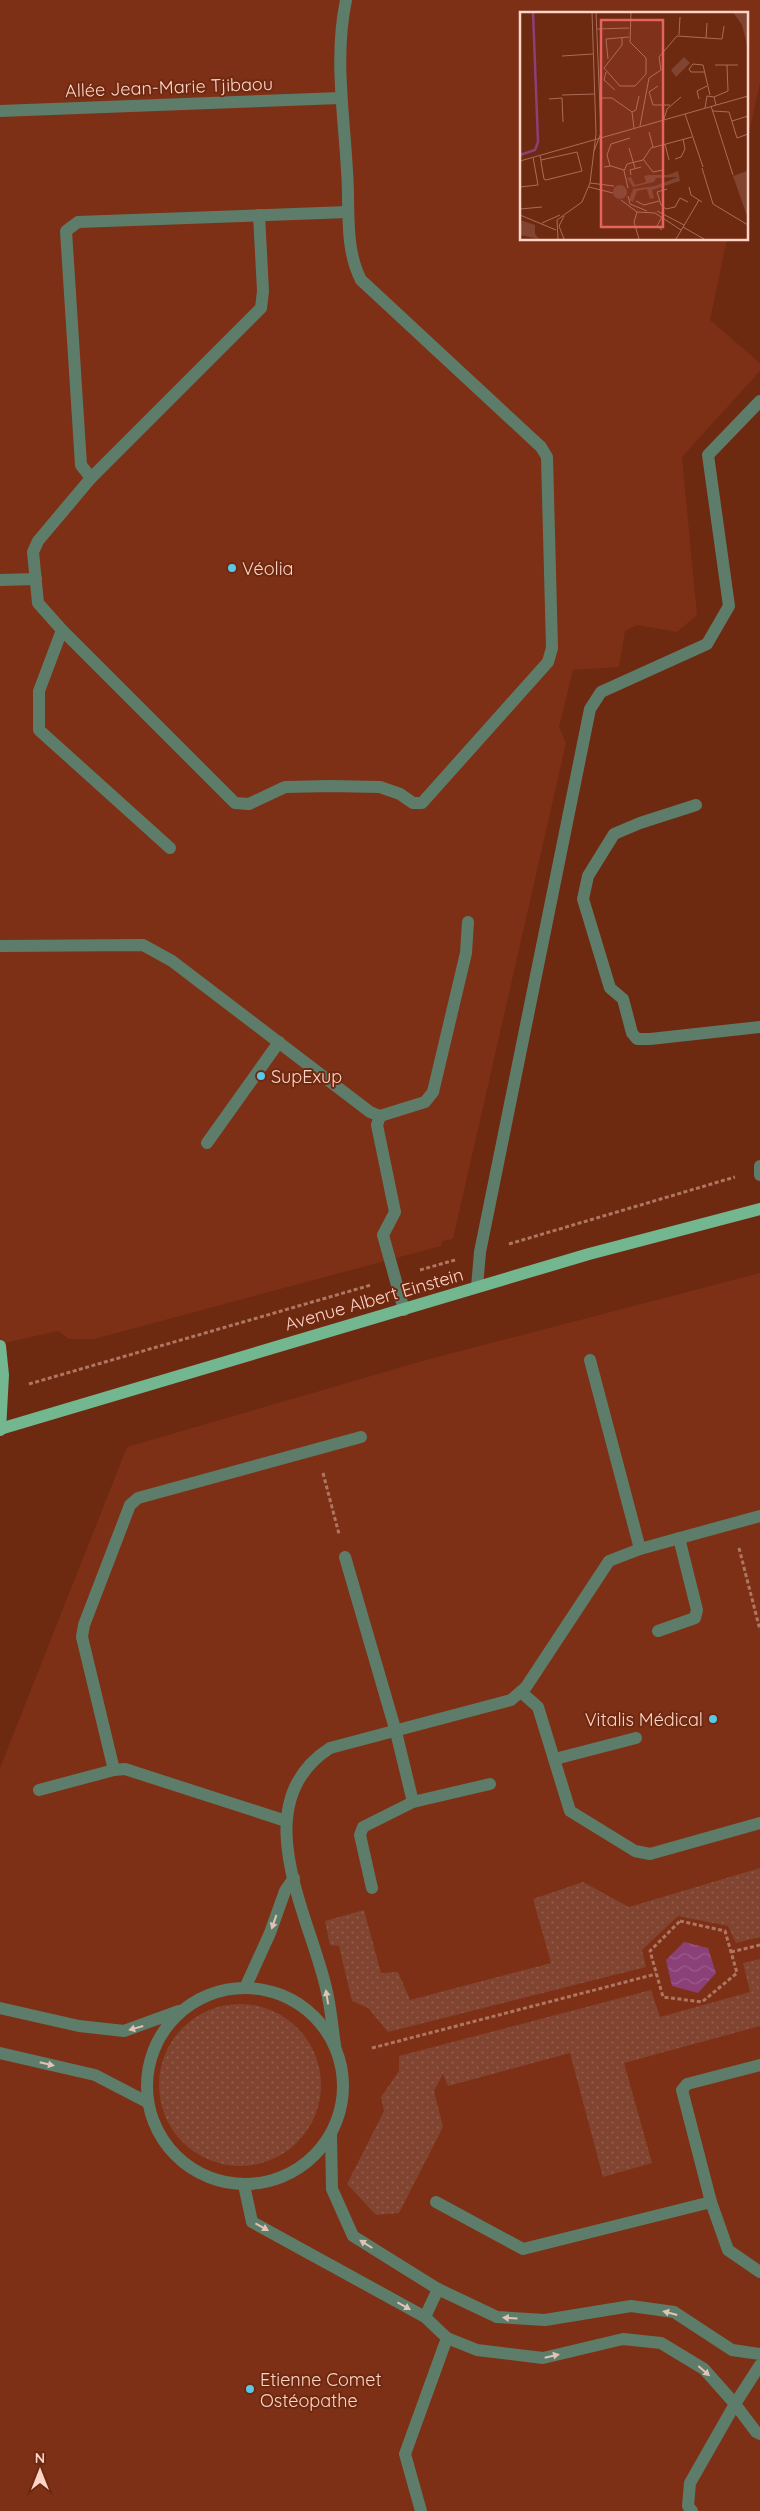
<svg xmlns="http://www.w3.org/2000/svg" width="760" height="2511" viewBox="0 0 760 2511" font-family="Quicksand,sans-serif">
  <defs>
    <pattern id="green-dots" width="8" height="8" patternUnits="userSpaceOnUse" patternTransform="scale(1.25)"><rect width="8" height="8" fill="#804430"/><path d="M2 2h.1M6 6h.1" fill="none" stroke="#935e4c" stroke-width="1.8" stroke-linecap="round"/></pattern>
    <pattern id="water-waves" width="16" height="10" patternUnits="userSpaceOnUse" patternTransform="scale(1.25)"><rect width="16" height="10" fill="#8b4077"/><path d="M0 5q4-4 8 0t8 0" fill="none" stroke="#9c5b89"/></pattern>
  </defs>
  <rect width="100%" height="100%" fill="#6e2911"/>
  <g fill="#7d3015">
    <path d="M0 0H760V83L746 147V14H521V239H727L710 320 760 363V371L682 457 697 615 677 632 637 625 625 631 619 667 573 670 559 727 566 743 453 1239 442 1241 441 1246 94 1339H69L58 1331 0 1344Z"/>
    <path d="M760 1273V2511H0V1768L127 1447 426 1360Z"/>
  </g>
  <g fill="url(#green-dots)">
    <path d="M760 1868V1937L736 1943 728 1926 678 1916 642 1950 646 1967 388 2032 368 2008 352 2001 339 1946 330 1945 325 1921 364 1910 381 1973 398 1972 410 2000 551 1963 533 1899 583 1882 629 1907Z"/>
    <path d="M760 1959V2026L624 2063 652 2163 603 2177 570 2053 448 2086 443 2074 434 2091 443 2127 399 2213 376 2215 347 2184 384 2111 381 2097 399 2071V2056L651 1990 660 2017 750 1992 743 1963Z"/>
    <circle cx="240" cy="2085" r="81"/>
  </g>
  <path fill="url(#water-waves)" d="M684 1942 708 1948 716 1973 698 1993 672 1986 666 1960Z"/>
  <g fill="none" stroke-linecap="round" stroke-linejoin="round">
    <g stroke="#af7663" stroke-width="3" stroke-dasharray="4 2.5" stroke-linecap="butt">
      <path d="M509 1244 735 1177"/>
      <path d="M420 1270 455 1260"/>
      <path d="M29 1384 371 1285"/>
      <path d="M323 1473 339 1534"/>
      <path d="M739 1548 760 1630"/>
      <path d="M680 1921 725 1931 737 1973 702 2002 663 1997 650 1951Z"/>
      <path d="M731 1952 760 1945"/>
      <path d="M372 2048 656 1974"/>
    </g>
    <g stroke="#5d7d6a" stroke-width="12">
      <path d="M0 111 340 98"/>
      <path d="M259 215 263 291 261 308 91 478 38 541 33 552 38 603 62 630 235 803 249 804 285 787 330 786 380 787 400 794 413 803H422L548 662 552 648 547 457 541 447 361 280C344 247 350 207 347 171 344 113 334 58 346 0"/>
      <path d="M91 478 81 465 66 231 78 222 348 212"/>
      <path d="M0 580 36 579"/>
      <path d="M62 630 39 691V730L170 848"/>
      <path d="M696 805 640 823 614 834 588 876 583 899 610 988 623 999 632 1033 637 1039H650L760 1027"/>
      <path d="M0 946 143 945 172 961 370 1112 380 1116 425 1102 433 1092 466 953 468 922"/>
      <path d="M380 1116 377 1125 395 1212 383 1235 404 1310"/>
      <path d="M207 1143 279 1042"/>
      <path d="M760 1166V1175"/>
      <path d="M477 1287 480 1252 590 709 601 692 707 644 729 606 708 455 760 401"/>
      <path d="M590 1360 640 1549"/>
      <path d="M345 1557 396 1732 413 1802"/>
      <path d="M658 1631 695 1618 697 1610 679 1538"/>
      <path d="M521 1692 538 1707 570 1811 635 1851 650 1854 760 1823"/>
      <path d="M555 1759 636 1738"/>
      <path d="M114 1770 82 1637 84 1625 130 1505 138 1498 361 1437"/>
      <path d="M39 1790 114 1770 125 1769 286 1821"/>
      <path d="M372 1888 360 1835 363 1827 413 1802 490 1784"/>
      <circle cx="245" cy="2086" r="98"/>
      <path d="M245 1988 270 1933 285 1891 294 1878"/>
      <path d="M0 2008 79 2026 124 2031 179 2011"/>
      <path d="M335 2045C332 2026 331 2007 326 1988 309 1914 244 1803 330 1748L511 1700 526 1687 609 1561 640 1549 760 1516"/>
      <path d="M0 2053 95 2075 147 2102"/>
      <path d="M760 2065 687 2084 682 2090 711 2202 728 2250 760 2272"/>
      <path d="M331 2134 332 2189 353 2236 438 2289 497 2317 545 2320 631 2306 674 2312 732 2350 760 2354"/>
      <path d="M244 2185 252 2222 425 2317 447 2338 477 2350 543 2358 623 2339 661 2343 704 2369 735 2404 756 2432 760 2434"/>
      <path d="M436 2202 523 2249 711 2202"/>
      <path d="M425 2317 438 2289"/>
      <path d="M421 2511 405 2454 447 2338"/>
      <path d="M692 2511 688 2506 690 2483 735 2404 760 2365"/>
    </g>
    <g stroke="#73b791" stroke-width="12">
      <path d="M0 1346 3 1375 0 1430"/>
      <path d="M0 1429 589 1254 760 1209"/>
    </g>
  </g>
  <defs><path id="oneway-solid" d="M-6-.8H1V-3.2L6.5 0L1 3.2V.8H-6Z" transform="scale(1.25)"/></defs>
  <g fill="#dfc3b4">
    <use href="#oneway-solid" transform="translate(274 1922) rotate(109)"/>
    <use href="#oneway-solid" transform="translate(327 1997) rotate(-99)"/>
    <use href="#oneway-solid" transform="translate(136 2028) rotate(164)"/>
    <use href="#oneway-solid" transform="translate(47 2064) rotate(13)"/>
    <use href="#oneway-solid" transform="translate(262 2227) rotate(29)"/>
    <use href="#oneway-solid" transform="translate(366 2244) rotate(-148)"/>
    <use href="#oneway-solid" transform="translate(404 2306) rotate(29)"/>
    <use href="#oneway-solid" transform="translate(670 2313) rotate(-165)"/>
    <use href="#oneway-solid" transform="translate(510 2318) rotate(-176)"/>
    <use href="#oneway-solid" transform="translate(552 2356) rotate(-13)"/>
    <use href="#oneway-solid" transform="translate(704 2371) rotate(41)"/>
  </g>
  <g fill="#5ac8e6" stroke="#6e2911" stroke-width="2">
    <circle cx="232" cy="568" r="5"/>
    <circle cx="261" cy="1076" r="5"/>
    <circle cx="713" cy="1719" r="5"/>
    <circle cx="250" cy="2389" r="5"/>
  </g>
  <g text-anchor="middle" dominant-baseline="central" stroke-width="4" stroke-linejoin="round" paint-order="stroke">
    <g font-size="18" fill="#ffd4c6" stroke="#6e2911">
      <text transform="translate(169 87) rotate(-2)">Allée Jean-Marie Tjibaou</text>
      <text transform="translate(374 1299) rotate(-16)">Avenue Albert Einstein</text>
    </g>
    <g font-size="18" fill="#ffd4c6" stroke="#6e2911" text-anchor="start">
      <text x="242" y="568">Véolia</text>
      <text x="271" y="1076">SupExup</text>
      <text x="703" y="1719" text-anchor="end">Vitalis Médical</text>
      <text x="260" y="2379">Etienne Comet<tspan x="260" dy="21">Ostéopathe</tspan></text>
    </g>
  </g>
  <g transform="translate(520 12)">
    <rect width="228" height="228" fill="#6e2911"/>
    <path d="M158 159 160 169 132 178 134 186 130 187 127 177 117 179 113 190 109 188 113 177 135 174 158 165 136 166 134 170 113 175 107 166 111 165 115 173 126 170 124 164 129 163H148ZM227 159V204L213 164ZM93 180a7 7 0 1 1 14 0a7 7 0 1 1-14 0Z" fill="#804430"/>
    <path d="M213 0H227V32L222 13ZM0 208 15 213V222L19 227 0 223Z" fill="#804430"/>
    <path d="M164 45 170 51 156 65 151 58Z" fill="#804430"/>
    <path fill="none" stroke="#8b4077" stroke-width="2.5" d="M0 143 15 138 18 130 13 0"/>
    <path fill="none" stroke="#a86d59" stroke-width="1" d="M77 17 109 16M159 23 160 5M186 26 187 11M42 44 73 42M88 47 86 27 109 25M195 53H218M84 56 100 74H115L126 62V46L110 30 111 0M84 56 102 33V26M86 60 84 68 95 78M185 60H171L169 57 173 52 183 53 190 83M138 74 129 80 133 93H150M42 83 75 82M194 85 208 79 207 53M79 86H92L112 100 116 98 119 84M29 87 42 86 43 110M179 87 177 79 187 74M191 94 213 163M185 96 187 84 194 85 196 93M193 99 209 100 217 126 228 122M112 100 114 116M165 102 183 155M144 107 147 97 161 85M212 109 228 104M120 114 129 66 141 58 139 45 157 24 202 27 204 14M129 120 133 135M145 132 149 148M109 136 115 156M74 139 81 121 76 0M20 144 21 148V150L24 167 26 168 62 159 57 140 21 148M123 147 133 160 143 158M155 147 161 145 165 137 163 127M0 149 228 84M90 154 87 143 91 132 110 126M84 155 91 154 104 158M182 156 193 192 228 213M111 163 110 158 121 155M70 171 94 174M0 175 18 173 13 145M69 175 93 181M169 175 171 183 182 190M108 176 104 159 107 152 123 148 131 136 172 125M147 177 137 180 141 193 146 197 155 195 160 186 168 190M108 184 110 192 127 199M101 188 117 200 135 201 161 218M116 189 124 193 139 189M0 197 22 195M137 199 164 213M117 200 114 210 119 227M0 203 36 218M44 204 39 214 44 227M142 205 137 214 142 218M22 211 40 203M163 215 184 227M38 227 37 208 62 190 70 171 76 122 72 0M156 227 179 188"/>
    <path fill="#e4645f" fill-opacity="0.15" stroke="#e4645f" stroke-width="2.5" d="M81 8H143V215H81Z"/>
    <rect width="228" height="228" fill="none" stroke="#ffd4c6" stroke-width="2.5"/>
  </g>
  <g transform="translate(40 2471)" stroke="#6e2911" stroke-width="4" paint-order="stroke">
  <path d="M0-4L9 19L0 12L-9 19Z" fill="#ffd4c6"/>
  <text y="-8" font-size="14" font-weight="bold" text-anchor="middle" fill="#ffd4c6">N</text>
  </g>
</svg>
